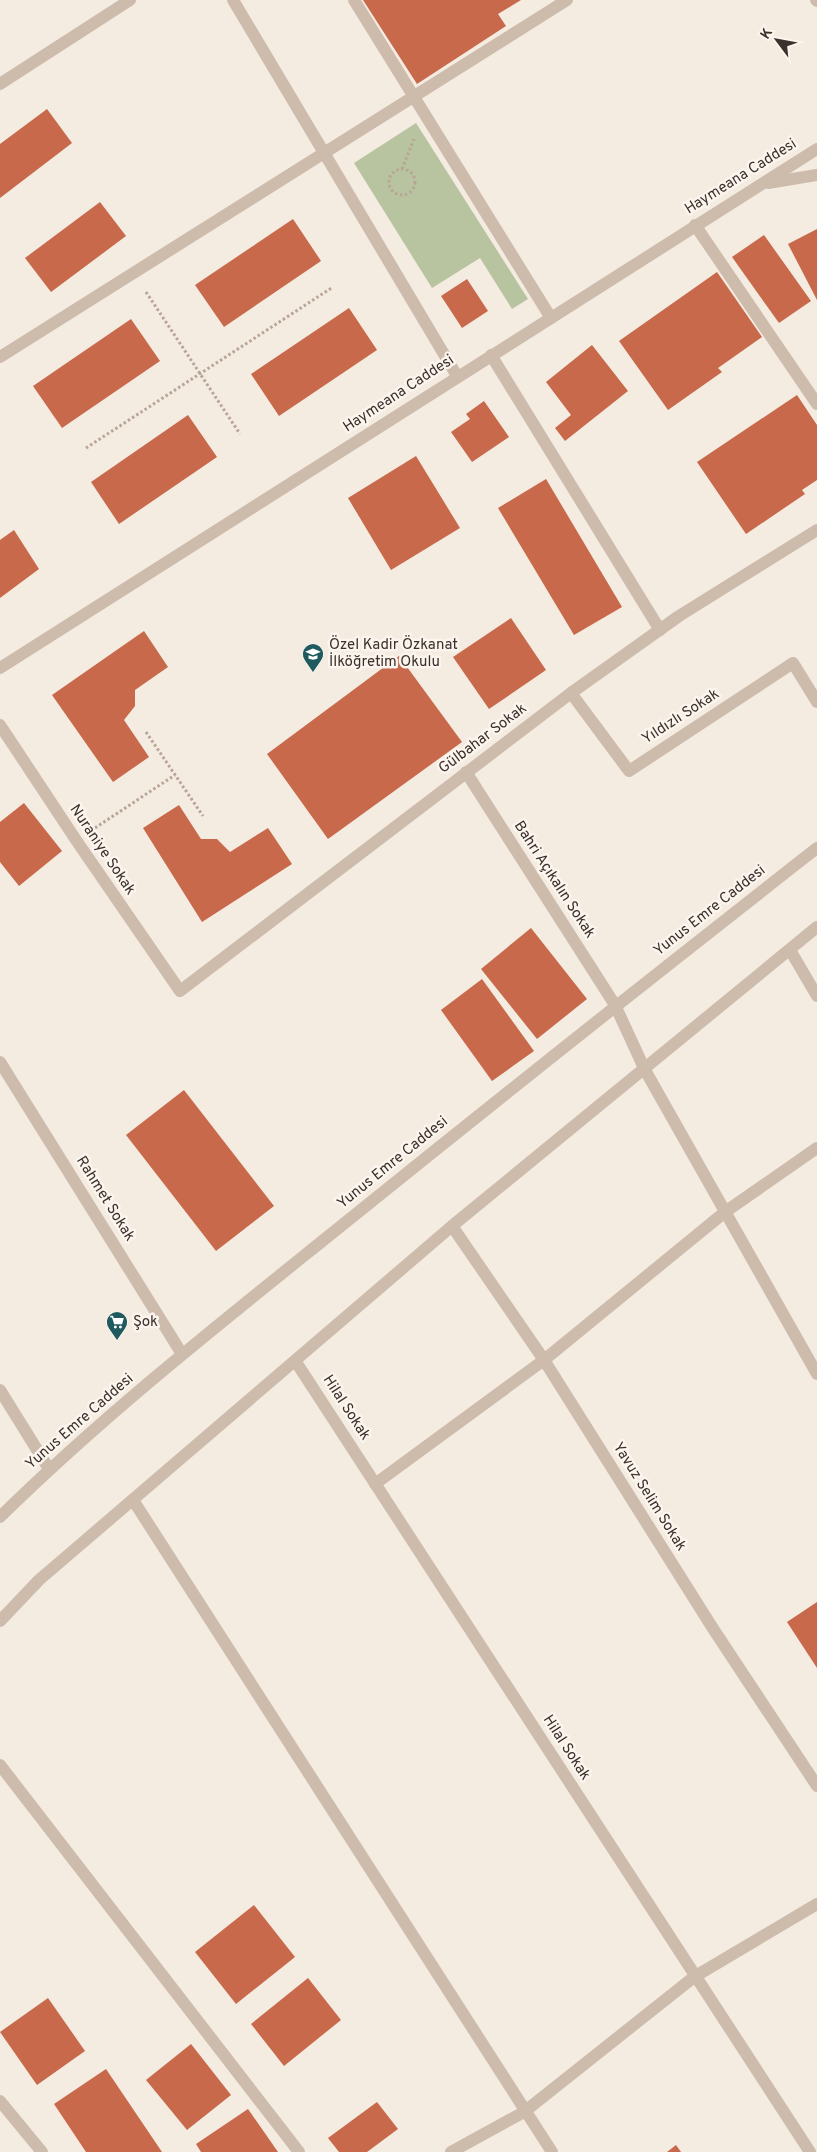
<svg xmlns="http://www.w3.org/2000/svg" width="817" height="2152" viewBox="0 0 817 2152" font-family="Overpass,sans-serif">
  <rect width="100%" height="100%" fill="#f4ebe1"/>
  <path fill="#b8c4a0" d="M416 123 528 299 512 309 480 258 432 288 354 163Z"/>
  <g fill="#c8694b">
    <path d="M363 0H521L498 14 506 26 417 84Z"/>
    <path d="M47 109 72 143 0 198V144Z"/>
    <path d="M100 202 126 236 51 292 25 258Z"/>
    <path d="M293 219 321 261 224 327 195 285Z"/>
    <path d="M817 229V300L788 244Z"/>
    <path d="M764 235 811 301 779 323 732 257Z"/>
    <path d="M717 272 762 337 718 368 722 372 668 410 619 341Z"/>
    <path d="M467 279 488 311 462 328 441 296Z"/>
    <path d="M349 308 377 350 279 416 251 374Z"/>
    <path d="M131 319 160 361 62 428 33 386Z"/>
    <path d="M592 345 628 391 565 441 555 428 571 415 546 382Z"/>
    <path d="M797 395 817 425V480L802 490 805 494 746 534 697 462Z"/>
    <path d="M484 401 509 437 472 462 451 432 470 419 466 414Z"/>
    <path d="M188 415 217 457 119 524 91 482Z"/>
    <path d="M416 456 460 528 391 570 348 498Z"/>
    <path d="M546 479 622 607 574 635 498 508Z"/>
    <path d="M14 530 39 569 0 598V540Z"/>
    <path d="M511 618 546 670 489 709 453 657Z"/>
    <path d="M144 631 168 667 135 690V706L124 720 149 757 113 782 52 695Z"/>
    <path d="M399 656 462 742 328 839 267 754Z"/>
    <path d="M24 803 62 851 19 886 0 862V822Z"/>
    <path d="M179 805 201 839H217L230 852 268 828 292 864 202 922 143 828Z"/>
    <path d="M531 928 587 999 537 1039 481 969Z"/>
    <path d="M482 979 534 1051 492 1081 441 1010Z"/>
    <path d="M184 1090 274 1206 216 1251 126 1135Z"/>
    <path d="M817 1602V1668L787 1622Z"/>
    <path d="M254 1905 295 1957 236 2004 195 1952Z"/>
    <path d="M308 1978 341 2020 284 2066 251 2024Z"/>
    <path d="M48 1998 85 2051 37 2085 0 2032Z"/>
    <path d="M191 2044 231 2095 187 2130 146 2080Z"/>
    <path d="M106 2069 162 2152H86L54 2104Z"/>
    <path d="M377 2102 398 2129 367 2152H339L328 2138Z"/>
    <path d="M248 2109 278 2152H201L196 2144Z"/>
    <path d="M676 2145 681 2152H667Z"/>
  </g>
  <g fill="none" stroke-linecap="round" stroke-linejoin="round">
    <g stroke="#b9a596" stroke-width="3" stroke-dasharray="2.5 2.5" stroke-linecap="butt">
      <path d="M402 169 414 139"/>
      <circle cx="402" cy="182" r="13"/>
      <path d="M146 292 240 434"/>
      <path d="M86 448 333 287"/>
      <path d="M146 732 203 816"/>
      <path d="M95 828 175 775"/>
    </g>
    <g stroke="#cdbbac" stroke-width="12">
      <path d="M233 0 457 376"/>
      <path d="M354 0 551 318"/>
      <path d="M816 0 817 1"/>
      <path d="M0 84 130 0"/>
      <path d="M768 183 817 175"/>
      <path d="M695 225 817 404"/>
      <path d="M491 355 660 630"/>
      <path d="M0 357 567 0"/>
      <path d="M0 668 817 149"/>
      <path d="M571 693 629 771 793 663 817 702"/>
      <path d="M0 725 76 840 180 991 571 693 679 616 817 530"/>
      <path d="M466 772 615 1005 645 1070 817 1374"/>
      <path d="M790 950 817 996"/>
      <path d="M0 1062 182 1354"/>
      <path d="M452 1226 544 1360 712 1627 817 1786"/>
      <path d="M296 1362 810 2152"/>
      <path d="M0 1390 49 1469"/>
      <path d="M375 1484 544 1360 725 1212 817 1148"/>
      <path d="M133 1500 552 2152"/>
      <path d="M0 1765 299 2152"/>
      <path d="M0 2101 42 2152"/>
      <path d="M451 2152 524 2112 694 1977 817 1904"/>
    </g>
    <g stroke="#cdbbac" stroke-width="12">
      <path d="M0 1517C110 1409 232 1314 351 1218 506 1093 661 970 817 848"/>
      <path d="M0 1621 39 1580 452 1226 817 927"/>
    </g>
  </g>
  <defs>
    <g id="school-pin" transform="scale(1.125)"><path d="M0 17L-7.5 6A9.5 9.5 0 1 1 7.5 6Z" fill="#1f5a5e" stroke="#fbf5ee"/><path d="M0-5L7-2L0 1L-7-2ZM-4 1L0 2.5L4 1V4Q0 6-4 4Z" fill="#fff"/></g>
    <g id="supermarket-pin" transform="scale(1.125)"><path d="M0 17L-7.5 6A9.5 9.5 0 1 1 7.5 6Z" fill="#1f5a5e" stroke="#fbf5ee"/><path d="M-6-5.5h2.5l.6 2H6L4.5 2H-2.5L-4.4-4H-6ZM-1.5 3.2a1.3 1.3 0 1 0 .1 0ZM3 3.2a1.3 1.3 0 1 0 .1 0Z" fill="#fff"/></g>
  </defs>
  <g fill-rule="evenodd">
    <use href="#school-pin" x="313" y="654"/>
    <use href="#supermarket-pin" x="117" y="1322"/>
  </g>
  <g text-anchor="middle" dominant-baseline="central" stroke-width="5" stroke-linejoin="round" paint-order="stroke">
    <g font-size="15" fill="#3b302b" stroke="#fbf5ee">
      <text transform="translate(741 177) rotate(-32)">Haymeana Caddesi</text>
      <text transform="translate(399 394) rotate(-33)">Haymeana Caddesi</text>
      <text transform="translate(681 717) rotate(-33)">Yıldızlı Sokak</text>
      <text transform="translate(483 739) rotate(-37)">Gülbahar Sokak</text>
      <text transform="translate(102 850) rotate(56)">Nuraniye Sokak</text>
      <text transform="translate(554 880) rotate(57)">Bahri Açıkalın Sokak</text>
      <text transform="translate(710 911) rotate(-38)">Yunus Emre Caddesi</text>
      <text transform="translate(393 1163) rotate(-39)">Yunus Emre Caddesi</text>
      <text transform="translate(105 1199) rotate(58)">Rahmet Sokak</text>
      <text transform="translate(346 1408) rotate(57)">Hilal Sokak</text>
      <text transform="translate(80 1422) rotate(-41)">Yunus Emre Caddesi</text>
      <text transform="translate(649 1497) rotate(58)">Yavuz Selim Sokak</text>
      <text transform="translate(566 1748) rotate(57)">Hilal Sokak</text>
    </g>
    <g font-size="15" fill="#3b302b" stroke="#fbf5ee" text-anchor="start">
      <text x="329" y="645">Özel Kadir Özkanat<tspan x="329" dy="17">İlköğretim Okulu</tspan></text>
      <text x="133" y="1322">Şok</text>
    </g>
  </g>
  <g transform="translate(777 40) rotate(302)" stroke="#fbf5ee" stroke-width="4" paint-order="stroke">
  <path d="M0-4L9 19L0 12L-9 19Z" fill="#3b302b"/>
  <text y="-8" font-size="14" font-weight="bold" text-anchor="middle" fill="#3b302b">K</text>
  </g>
</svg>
